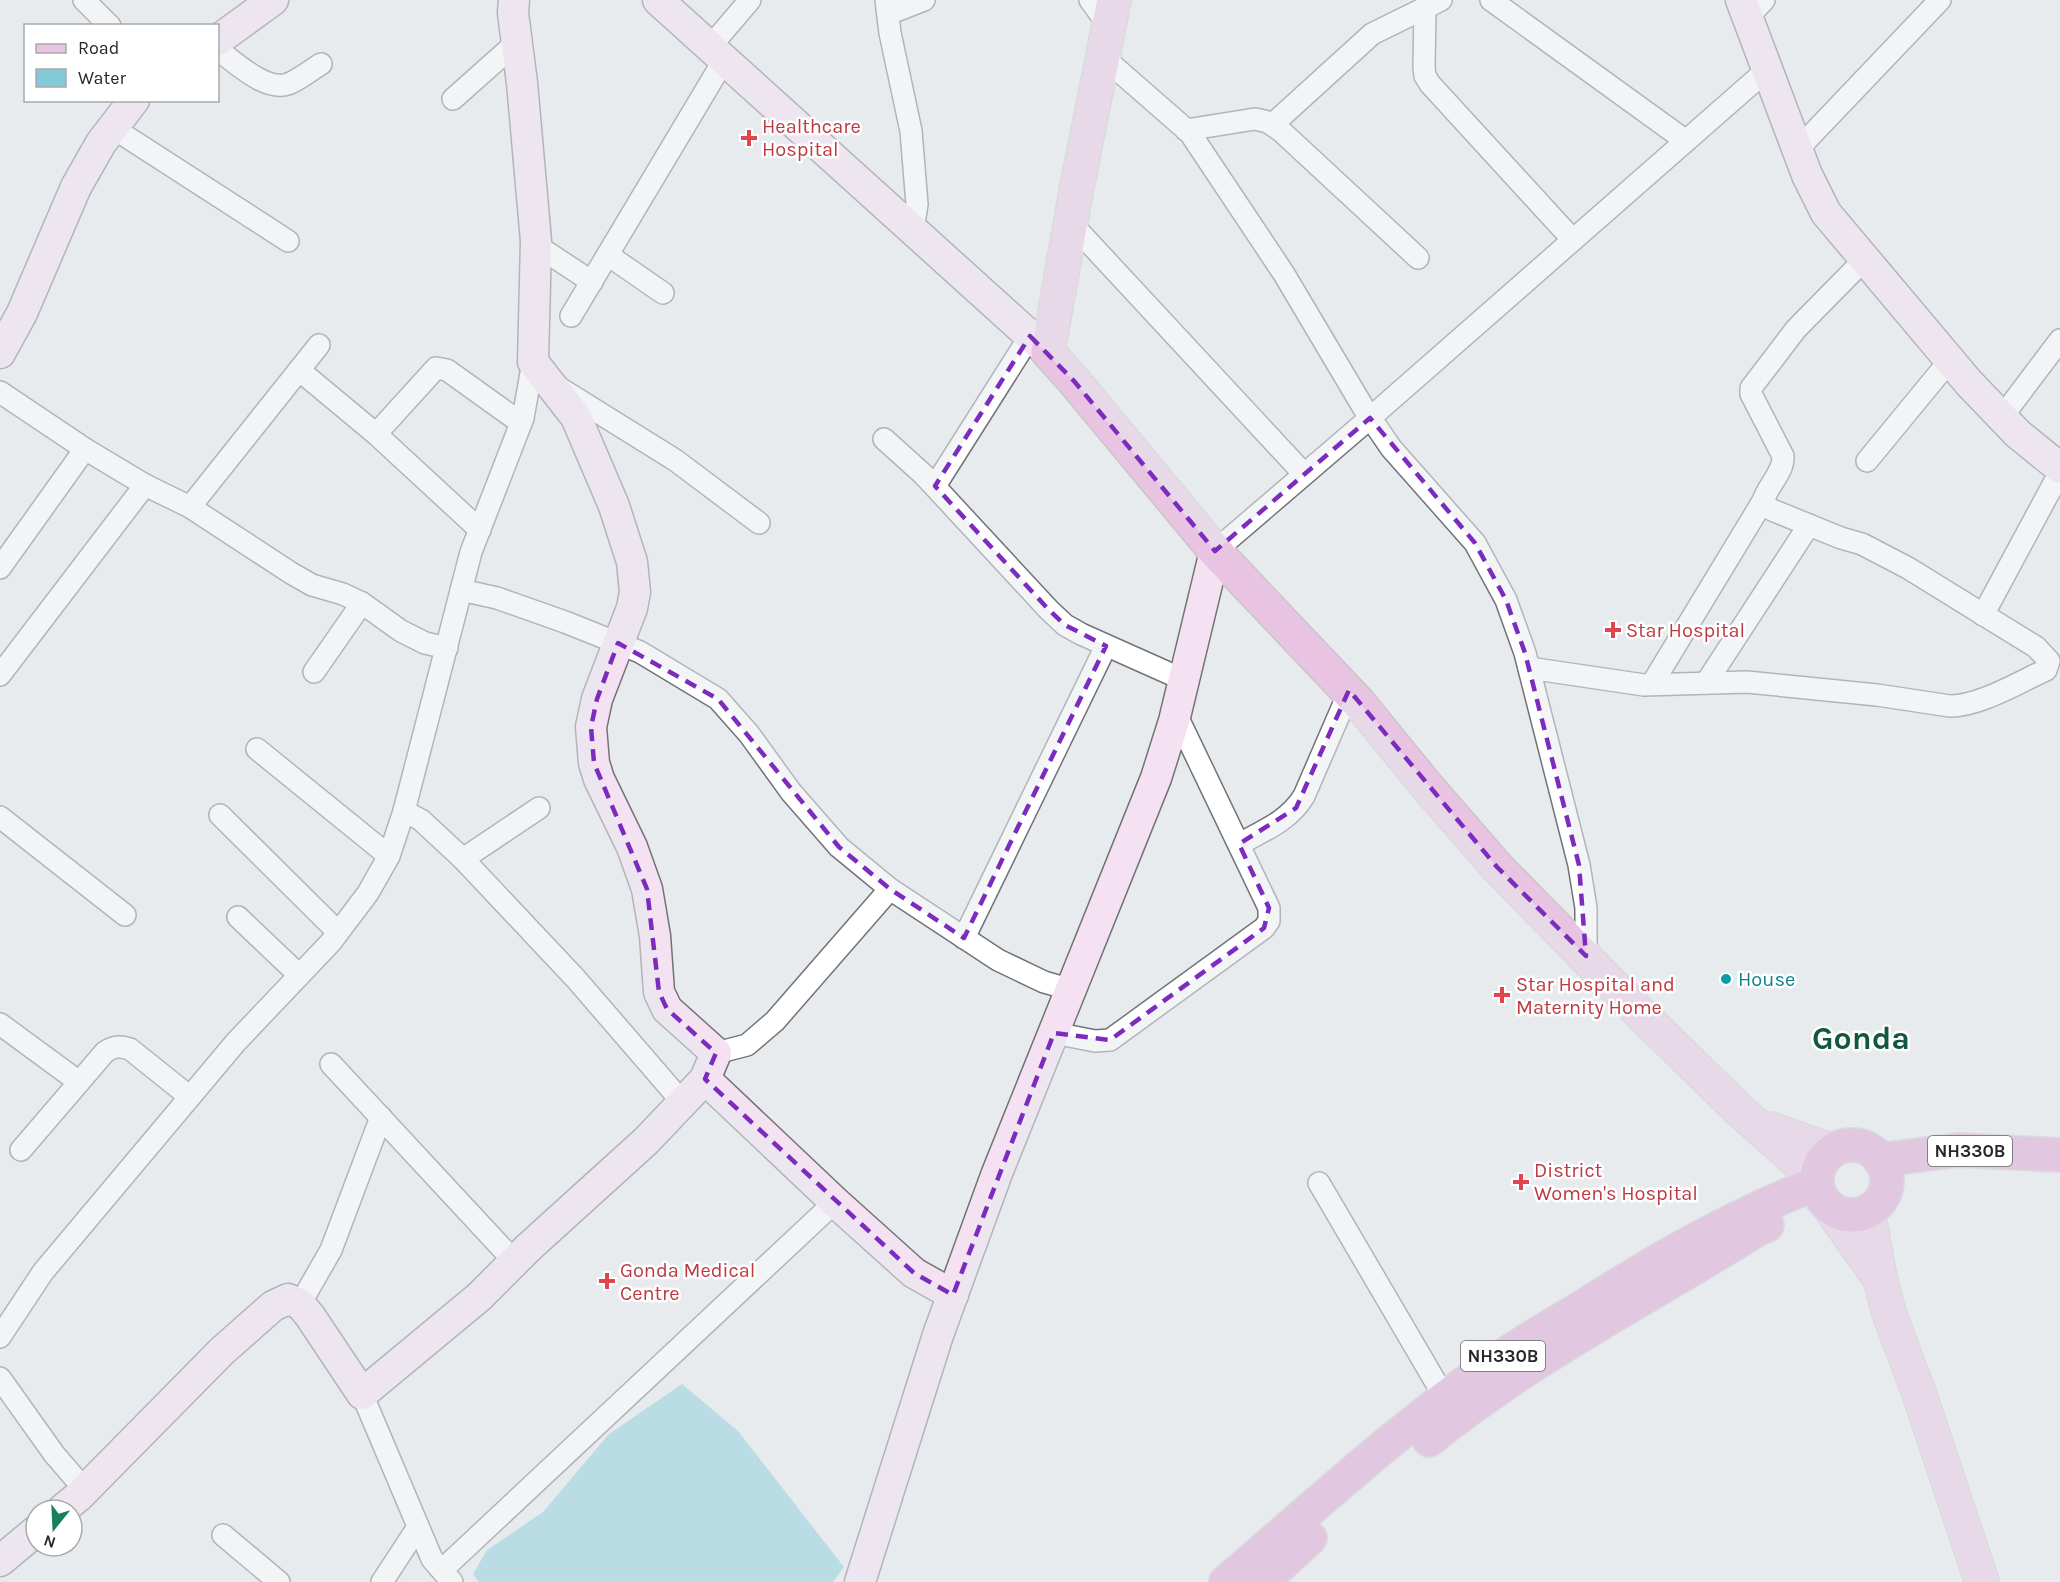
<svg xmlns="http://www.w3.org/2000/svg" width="2060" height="1582" viewBox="0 0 2060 1582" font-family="Karla,sans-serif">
  <rect width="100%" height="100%" fill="#e8ebee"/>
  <path fill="#83c9d7" d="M682 1384 738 1431 844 1567 833 1582H479L473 1574 487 1550 543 1512 609 1434Z"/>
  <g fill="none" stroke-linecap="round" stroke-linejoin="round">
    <g stroke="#717376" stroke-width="24">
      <g id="street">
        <path d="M84 0 110 26"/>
        <path d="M886 0 890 33 911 131 917 204 913 230"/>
        <path d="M1090 0 1109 26"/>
        <path d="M1491 0 1686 141"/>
        <path d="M1425 7 1424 67 1425 76 1430 84 1573 240"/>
        <path d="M888 14 924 0"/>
        <path d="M1749 16 1764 0"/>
        <path d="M710 47 750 0"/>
        <path d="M218 50C235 62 266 92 288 84 299 80 311 70 321 64"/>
        <path d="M1103 57 1190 133 1284 274 1363 407 1391 448 1475 543 1506 600 1525 653 1579 865 1586 908V956"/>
        <path d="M453 99 517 42"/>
        <path d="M1272 125 1372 34 1441 0"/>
        <path d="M113 128 288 241"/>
        <path d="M1186 130 1255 119 1268 122 1281 131 1418 258"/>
        <path d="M1798 149 1940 0"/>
        <path d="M1070 222 1304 474"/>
        <path d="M536 245 592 282"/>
        <path d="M608 255 663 293"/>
        <path d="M571 316 724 60"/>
        <path d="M299 370 376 434 480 530"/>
        <path d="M561 389 675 460 759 523"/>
        <path d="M0 392 85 449 145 485 190 507 291 573 312 585 343 594 362 603 401 631 425 643 447 648"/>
        <path d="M2002 417 2060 340"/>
        <path d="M376 434 436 368 447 370 521 423"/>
        <path d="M884 439 924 475 1049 610 1065 625 1081 634 1184 680"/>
        <path d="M1867 461 1950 360"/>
        <path d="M935 486 1030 336"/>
        <path d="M190 507 319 345"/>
        <path d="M1215 551 1370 418 1768 69"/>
        <path d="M0 568 85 449"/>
        <path d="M461 590 497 598 565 622 640 652 718 699 749 734 791 792 839 847 890 889 998 960 1044 982 1072 990"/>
        <path d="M1983 615 2060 472"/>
        <path d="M1529 668 1644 685 1747 682 1877 695 1950 706C1980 706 2019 682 2046 670L2049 661 2036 647 1908 568 1862 544 1841 538 1772 510 1766 506 1763 501C1768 485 1784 472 1783 456L1751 394V388L1796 329 1865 259"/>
        <path d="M314 672 362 603"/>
        <path d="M0 675 145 485"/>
        <path d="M1706 683 1809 525"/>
        <path d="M1652 684 1763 501"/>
        <path d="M257 749 389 856"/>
        <path d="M404 811 421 820 463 859 576 979 683 1103"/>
        <path d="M220 815 338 932"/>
        <path d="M0 817 125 915"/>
        <path d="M1239 844C1263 831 1289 821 1304 796L1349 692"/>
        <path d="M463 859 539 808"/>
        <path d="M238 917 299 975"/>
        <path d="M964 938 1106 646"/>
        <path d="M0 1024 79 1082"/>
        <path d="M1054 1033 1095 1041 1110 1040 1264 928 1269 921V908L1176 714"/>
        <path d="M716 1053 747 1045 775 1021 890 889"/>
        <path d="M331 1064 514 1261"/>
        <path d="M21 1150 105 1052C114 1046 120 1046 130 1049L190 1097"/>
        <path d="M1319 1183 1445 1398"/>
        <path d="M300 1304 331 1250 381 1117"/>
        <path d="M0 1337 43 1272 236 1042 331 942 368 893 389 856 404 811 471 552 523 418 533 362"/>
        <path d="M0 1378 54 1454 85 1490"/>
        <path d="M362 1394 432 1559 452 1582"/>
        <path d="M223 1535 279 1582"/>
        <path d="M442 1570 835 1202"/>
        <path d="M382 1582 418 1527"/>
      </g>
    </g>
    <g stroke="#717376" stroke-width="33">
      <g id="secondary">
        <path d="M658 0 1048 352"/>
        <path d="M1741 0 1807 175 1826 213 1969 383 2018 434 2060 468"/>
        <path d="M218 40 273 0"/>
        <path d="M0 353 22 313 76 187 101 143 134 100"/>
        <path d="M705 1079 835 1202 914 1273 953 1295"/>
        <path d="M62 1510 79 1496 222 1351 273 1306 288 1299 300 1304 310 1316 362 1394 479 1297 528 1248 646 1141 705 1079 716 1053 667 1009 659 992 655 936 647 889 632 847 599 779 594 763 591 727 597 699 632 608 635 592 632 562 614 506 576 417 533 362 536 241 522 83 513 13 514 0"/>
        <path d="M0 1561 36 1531"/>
        <path d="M860 1582 938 1335 997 1173 1156 778 1174 721 1215 551"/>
      </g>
    </g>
    <g stroke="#c7c7c7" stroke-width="36">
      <g id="primary">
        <path d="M1114 0 1076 192 1048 352 1074 381 1215 551 1359 703 1425 784 1497 867 1638 1011 1738 1109 1816 1178"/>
        <path d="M1770 1129 1832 1151"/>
        <path d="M1830 1208 1875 1272"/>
        <path d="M1868 1211 1880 1278 1889 1313 1920 1396 1982 1582"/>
      </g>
    </g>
    <g stroke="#c7c7c7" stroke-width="36">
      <g id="highway">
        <circle cx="1852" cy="1180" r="35"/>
        <path d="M1880 1160 1958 1150 2060 1155"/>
        <path d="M1429 1440C1530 1358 1648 1298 1758 1229L1767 1225"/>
        <path d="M1226 1582C1314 1507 1400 1427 1496 1361 1524 1341 1555 1324 1584 1306 1660 1258 1733 1216 1817 1183"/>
        <path d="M1262 1582 1310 1538"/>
      </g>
    </g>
    <use href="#street" stroke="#fff" stroke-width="21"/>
    <use href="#secondary" stroke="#f4e1f1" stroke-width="30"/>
    <use href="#primary" stroke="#e9c4e2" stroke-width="33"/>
    <use href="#highway" stroke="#da9ccf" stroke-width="33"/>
  </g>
  <path d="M0 0H2060V1582H0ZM1030 336 1074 381 1215 551 1370 418 1475 543 1506 600 1525 653 1579 865 1586 956 1497 867 1349 690 1296 808 1239 844 1269 908 1264 928 1110 1040 1054 1033 953 1295 914 1273 705 1079 716 1053 667 1009 659 992 647 889 594 763 591 727 597 699 618 643 718 699 839 847 890 889 964 938 1106 646 1065 625 1049 610 935 486Z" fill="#e8ebee" fill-opacity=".55" fill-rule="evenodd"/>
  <path fill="none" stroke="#7b2cbf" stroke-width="4.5" stroke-dasharray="12 8" stroke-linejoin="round" d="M1030 336 1074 381 1215 551 1370 418 1475 543 1506 600 1525 653 1579 865 1586 956 1497 867 1349 690 1296 808 1239 844 1269 908 1264 928 1110 1040 1054 1033 953 1295 914 1273 705 1079 716 1053 667 1009 659 992 647 889 594 763 591 727 597 699 618 643 718 699 839 847 890 889 964 938 1106 646 1065 625 1049 610 935 486Z"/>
  <g fill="#e0444e" stroke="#fff" stroke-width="2">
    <path d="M746 129h6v6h6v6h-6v6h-6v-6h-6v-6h6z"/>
    <path d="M1610 621h6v6h6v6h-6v6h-6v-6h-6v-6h6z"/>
    <path d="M1499 986h6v6h6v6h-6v6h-6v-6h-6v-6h6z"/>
    <path d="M1518 1173h6v6h6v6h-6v6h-6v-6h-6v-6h6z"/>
    <path d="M604 1272h6v6h6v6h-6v6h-6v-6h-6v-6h6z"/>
  </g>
  <circle fill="#0f9aa8" stroke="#fff" stroke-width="2" cx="1726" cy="979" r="6"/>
  <g text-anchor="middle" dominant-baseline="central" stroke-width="5" stroke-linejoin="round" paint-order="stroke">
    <g fill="#fff" stroke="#686869" stroke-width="1.5">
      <rect x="1928" y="1136" width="84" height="30" rx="4.5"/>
      <rect x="1461" y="1341" width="84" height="30" rx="4.5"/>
    </g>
    <g font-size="18" font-weight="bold" fill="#272829">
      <text x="1970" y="1151">NH330B</text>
      <text x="1503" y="1356">NH330B</text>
    </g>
    <g font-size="20" fill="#be3a42" stroke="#fff" text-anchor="start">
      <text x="762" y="126">Healthcare<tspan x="762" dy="23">Hospital</tspan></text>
      <text x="1626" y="630">Star Hospital</text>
      <text x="1516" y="984">Star Hospital and<tspan x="1516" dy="23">Maternity Home</tspan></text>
      <text x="1534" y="1170">District<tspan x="1534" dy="23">Women's Hospital</tspan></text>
      <text x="620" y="1270">Gonda Medical<tspan x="620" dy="23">Centre</tspan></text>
    </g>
    <g font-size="20" fill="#0d838f" stroke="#fff" text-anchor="start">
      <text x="1738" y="979">House</text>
    </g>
    <g font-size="32" font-weight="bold" fill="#12573e" stroke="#fff">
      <text x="1861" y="1038">Gonda</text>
    </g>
  </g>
  <rect x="24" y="24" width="195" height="78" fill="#ffffff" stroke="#a9a9a9" stroke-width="1.5"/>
  <rect x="36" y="44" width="30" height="9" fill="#e9c4e2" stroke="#a9a9a9" stroke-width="1.5"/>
  <text x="78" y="54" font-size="18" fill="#272829">Road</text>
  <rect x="36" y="69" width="30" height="18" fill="#83c9d7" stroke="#a9a9a9" stroke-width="1.5"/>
  <text x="78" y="84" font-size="18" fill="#272829">Water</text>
  <g transform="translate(54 1528) rotate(198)"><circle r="28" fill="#ffffff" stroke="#a9a9a9" stroke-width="1.5"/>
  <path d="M0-4.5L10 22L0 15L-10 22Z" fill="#167f5b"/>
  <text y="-9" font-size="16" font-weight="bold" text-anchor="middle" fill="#272829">N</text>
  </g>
</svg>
